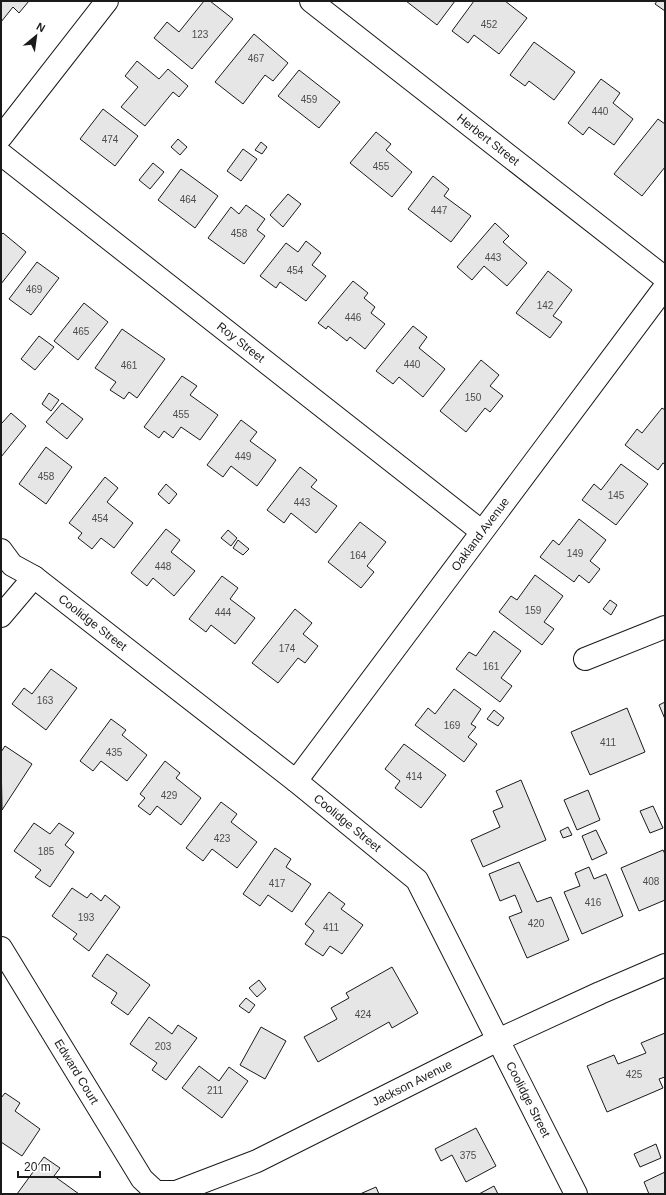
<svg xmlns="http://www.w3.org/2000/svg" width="666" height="1195" viewBox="0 0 666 1195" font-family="Arial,sans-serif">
  <rect width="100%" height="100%" fill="#fff"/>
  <g fill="#e6e6e6" stroke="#1a1a1a">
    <path d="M1 1H29L19 13 13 7 1 22Z"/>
    <path d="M204 1H210L233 19 192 69 154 38 167 22 179 32Z"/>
    <path d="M406 1H455L437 25Z"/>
    <path d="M474 1H505L527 18 499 54 474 35 468 43 452 31Z"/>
    <path d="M657 1H665V11L655 4Z"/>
    <path d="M254 34 288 63 273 81 265 75 243 104 215 82Z"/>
    <path d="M534 42 575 72 554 100 529 81 525 86 510 75Z"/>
    <path d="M137 61 159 79 168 69 188 86 179 97 173 92 145 126 121 107 138 87 125 76Z"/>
    <path d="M299 70 340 102 319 128 278 96Z"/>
    <path d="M601 79 620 93 613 103 633 119 614 145 589 127 583 135 568 123Z"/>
    <path d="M103 109 138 136 115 166 80 139Z"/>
    <path d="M658 119 665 124V167L642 196 614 174Z"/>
    <path d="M376 132 391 144 386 150 412 172 392 197 350 163Z"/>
    <path d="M178 139 187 147 180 155 171 147Z"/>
    <path d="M261 142 267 147 262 154 255 150Z"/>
    <path d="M243 149 257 159 241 181 227 171Z"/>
    <path d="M153 163 164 172 150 189 139 180Z"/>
    <path d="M181 169 218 196 195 228 158 200Z"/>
    <path d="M433 176 449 189 444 196 471 216 451 242 408 209Z"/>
    <path d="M288 194 301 204 283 227 270 215Z"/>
    <path d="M246 205 265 219 257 230 265 236 244 264 208 238 231 207 239 214Z"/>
    <path d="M495 223 509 236 503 242 527 263 507 286 484 266 472 280 457 267Z"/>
    <path d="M3 233 26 252 1 284V235Z"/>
    <path d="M306 241 321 253 312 265 326 276 306 301 280 282 276 288 260 276 286 243 298 252Z"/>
    <path d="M37 262 59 278 31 315 9 299Z"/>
    <path d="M548 271 572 290 553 316 562 322 550 338 516 313Z"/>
    <path d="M353 281 368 293 364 298 375 307 371 313 385 324 365 349 350 337 347 341 328 326 326 329 318 323Z"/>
    <path d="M84 303 108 322 78 360 54 341Z"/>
    <path d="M413 326 427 337 419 348 445 369 423 397 399 377 393 384 376 371Z"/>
    <path d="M122 329 165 359 137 398 129 392 124 399 110 390 116 382 95 368Z"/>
    <path d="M39 336 54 347 35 370 21 359Z"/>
    <path d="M481 360 499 375 490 386 503 396 490 412 485 408 466 432 440 411Z"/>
    <path d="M182 376 197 386 190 395 218 415 200 440 181 427 173 438 164 431 159 438 144 427Z"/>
    <path d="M49 393 59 400 51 411 42 404Z"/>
    <path d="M62 403 83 419 67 439 46 422Z"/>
    <path d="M662 408 665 410V464L663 463 658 470 625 445 637 429 642 433Z"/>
    <path d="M11 413 26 426 1 457V422L2 423Z"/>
    <path d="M241 420 257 432 250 441 276 460 257 486 231 466 223 477 207 465Z"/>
    <path d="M46 447 72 467 46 504 19 484Z"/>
    <path d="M621 464 648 484 616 525 582 500 594 484 601 490Z"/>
    <path d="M300 467 317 480 311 487 337 506 316 533 291 513 284 523 267 510Z"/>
    <path d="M105 477 118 488 107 502 133 523 114 548 101 538 92 549 78 538 82 533 69 523Z"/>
    <path d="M166 484 177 494 169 504 158 494Z"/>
    <path d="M579 519 606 540 590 561 600 569 589 583 579 575 574 582 540 557 553 540 559 545Z"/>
    <path d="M360 522 386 542 367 566 374 572 361 588 328 562Z"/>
    <path d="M166 529 180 540 171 552 195 571 174 596 153 578 147 586 131 573Z"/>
    <path d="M228 530 237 538 231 546 221 538Z"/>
    <path d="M238 540 249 549 243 555 233 548Z"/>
    <path d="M535 575 563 596 544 622 554 629 542 645 499 612 511 596 517 600Z"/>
    <path d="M222 576 238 588 230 599 255 618 235 644 211 625 206 632 189 619Z"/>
    <path d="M610 600 617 605 611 615 603 609Z"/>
    <path d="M295 609 312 623 303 634 318 646 305 663 298 658 278 683 252 663Z"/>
    <path d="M494 631 521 651 501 678 512 686 500 702 456 669 469 652 476 656Z"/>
    <path d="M51 669 77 688 46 730 12 704 24 688 32 694Z"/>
    <path d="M454 689 481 709 471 724 476 727 468 737 477 744 464 762 415 725 428 708 435 714Z"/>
    <path d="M665 702V719L659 705Z"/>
    <path d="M627 708 645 752 590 775 571 732Z"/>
    <path d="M494 710 504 718 498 726 487 719Z"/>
    <path d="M111 719 126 730 122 735 147 755 127 781 101 761 93 771 80 761Z"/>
    <path d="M404 744 446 775 421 808 395 788 400 781 385 769Z"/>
    <path d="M5 746 32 764 2 810 1 752Z"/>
    <path d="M165 761 180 773 176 778 201 798 181 825 157 806 150 815 138 806 145 798 140 794Z"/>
    <path d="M521 780 546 840 483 867 471 840 500 827 493 811 503 807 496 791Z"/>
    <path d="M588 790 600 820 577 830 564 800Z"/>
    <path d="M221 802 237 814 231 822 257 842 237 868 212 849 203 861 186 848Z"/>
    <path d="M653 806 663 828 650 833 640 811Z"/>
    <path d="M34 823 50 834 59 823 74 833 65 845 74 852 50 887 35 877 41 870 14 851Z"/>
    <path d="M568 827 572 835 563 838 560 831Z"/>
    <path d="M596 830 607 853 592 860 582 836Z"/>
    <path d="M275 848 291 859 286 867 311 884 292 912 268 895 260 906 243 894Z"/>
    <path d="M663 850 665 854V900L639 911 621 868Z"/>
    <path d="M519 862 537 902 551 897 569 940 527 958 509 917 522 912 515 895 500 901 489 874Z"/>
    <path d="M589 867 594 879 606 874 623 916 582 934 564 892 580 886 575 873Z"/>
    <path d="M72 888 87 898 91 893 101 901 105 895 120 907 89 951 73 939 77 934 52 916Z"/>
    <path d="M329 892 345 904 341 909 363 925 342 954 330 946 323 956 305 944 314 931 305 924Z"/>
    <path d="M107 954 150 985 128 1015 111 1003 117 993 92 976Z"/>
    <path d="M392 967 418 1013 392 1028 389 1022 318 1062 304 1037 337 1019 331 1008 349 998 346 993Z"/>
    <path d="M259 980 266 989 257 997 249 988Z"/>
    <path d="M246 998 255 1005 249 1013 239 1006Z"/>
    <path d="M149 1017 172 1034 178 1025 197 1038 166 1080 152 1070 157 1063 130 1044Z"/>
    <path d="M261 1027 286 1041 265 1079 240 1065Z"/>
    <path d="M665 1033V1077L659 1079 663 1088 607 1112 587 1066 614 1055 618 1064 646 1053 641 1043Z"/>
    <path d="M199 1066 219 1081 229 1067 248 1081 222 1118 182 1088Z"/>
    <path d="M5 1093 20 1103 15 1111 40 1129 22 1156 1 1142V1098Z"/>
    <path d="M476 1128 496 1166 466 1182 452 1155 441 1161 435 1149Z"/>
    <path d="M656 1144 661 1158 640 1167 634 1154Z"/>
    <path d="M44 1157 60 1168 54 1176 79 1194H17Z"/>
    <path d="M665 1172V1194H649L644 1182Z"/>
    <path d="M494 1186 498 1194H479Z"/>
    <path d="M376 1187 379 1194H360Z"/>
  </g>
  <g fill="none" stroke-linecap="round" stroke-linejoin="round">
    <g stroke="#1a1a1a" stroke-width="24">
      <g id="minor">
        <path id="s1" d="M311 1 665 278"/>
        <path d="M1 137 107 1"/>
        <path id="s2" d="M1 154 481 531"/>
        <path id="s3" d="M1 550 12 565 34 577 296 781 417 880 576 1194"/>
        <path d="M1 616 34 577"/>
        <path d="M585 659 665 627"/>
        <path id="s4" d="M296 781 665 287"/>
        <path id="s5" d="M1 948 142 1179 156 1192H176L257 1161 498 1040 600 993 665 965"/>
      </g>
    </g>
    <use href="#minor" stroke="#fff" stroke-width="22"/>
  </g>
  <g text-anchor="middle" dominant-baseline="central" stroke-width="3" stroke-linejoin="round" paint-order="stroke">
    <g font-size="10" fill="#4d4d4d">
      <text x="489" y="24">452</text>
      <text x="200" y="34">123</text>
      <text x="256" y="58">467</text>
      <text x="309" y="99">459</text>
      <text x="600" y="111">440</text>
      <text x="110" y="139">474</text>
      <text x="381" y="166">455</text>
      <text x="188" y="199">464</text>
      <text x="439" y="210">447</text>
      <text x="239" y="233">458</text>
      <text x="493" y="257">443</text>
      <text x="295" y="270">454</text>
      <text x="34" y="289">469</text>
      <text x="545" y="305">142</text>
      <text x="353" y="317">446</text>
      <text x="81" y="331">465</text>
      <text x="412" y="364">440</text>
      <text x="129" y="365">461</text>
      <text x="473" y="397">150</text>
      <text x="181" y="414">455</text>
      <text x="243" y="456">449</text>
      <text x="46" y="476">458</text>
      <text x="616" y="495">145</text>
      <text x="302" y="502">443</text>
      <text x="100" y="518">454</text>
      <text x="575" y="553">149</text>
      <text x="358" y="555">164</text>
      <text x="163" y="566">448</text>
      <text x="533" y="610">159</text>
      <text x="223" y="612">444</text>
      <text x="287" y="648">174</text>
      <text x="491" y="666">161</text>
      <text x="45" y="700">163</text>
      <text x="452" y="725">169</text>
      <text x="608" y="742">411</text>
      <text x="114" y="752">435</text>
      <text x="414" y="776">414</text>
      <text x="169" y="795">429</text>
      <text x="222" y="838">423</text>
      <text x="46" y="851">185</text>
      <text x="651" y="881">408</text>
      <text x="277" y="883">417</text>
      <text x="593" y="902">416</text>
      <text x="86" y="917">193</text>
      <text x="536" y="923">420</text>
      <text x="331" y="927">411</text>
      <text x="363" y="1014">424</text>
      <text x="163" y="1046">203</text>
      <text x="634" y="1074">425</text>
      <text x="215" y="1090">211</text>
      <text x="468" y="1155">375</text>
    </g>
    <g font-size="12" fill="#1a1a1a" stroke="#fff">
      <text stroke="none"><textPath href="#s1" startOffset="225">Herbert Street</textPath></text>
      <text stroke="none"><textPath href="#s2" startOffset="305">Roy Street</textPath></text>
      <text stroke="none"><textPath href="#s4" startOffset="308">Oakland Avenue</textPath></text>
      <text stroke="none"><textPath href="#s3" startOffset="118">Coolidge Street</textPath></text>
      <text stroke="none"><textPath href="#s3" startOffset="442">Coolidge Street</textPath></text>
      <text stroke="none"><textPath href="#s5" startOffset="145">Edward Court</textPath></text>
      <text stroke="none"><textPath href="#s5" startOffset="570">Jackson Avenue</textPath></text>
      <text stroke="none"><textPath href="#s3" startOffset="778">Coolidge Street</textPath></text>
    </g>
  </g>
  <rect width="666" height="1195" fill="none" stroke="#1a1a1a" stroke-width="4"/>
  <g transform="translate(36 36) rotate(29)" stroke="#ffffff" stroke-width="3" paint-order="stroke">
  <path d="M0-3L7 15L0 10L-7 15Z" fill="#1a1a1a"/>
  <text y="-6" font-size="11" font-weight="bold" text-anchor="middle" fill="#1a1a1a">N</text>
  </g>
  <path d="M18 1171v6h82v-6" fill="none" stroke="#1a1a1a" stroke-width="2"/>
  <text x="24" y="1171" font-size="12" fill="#1a1a1a" stroke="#ffffff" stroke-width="3" paint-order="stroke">20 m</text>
</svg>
